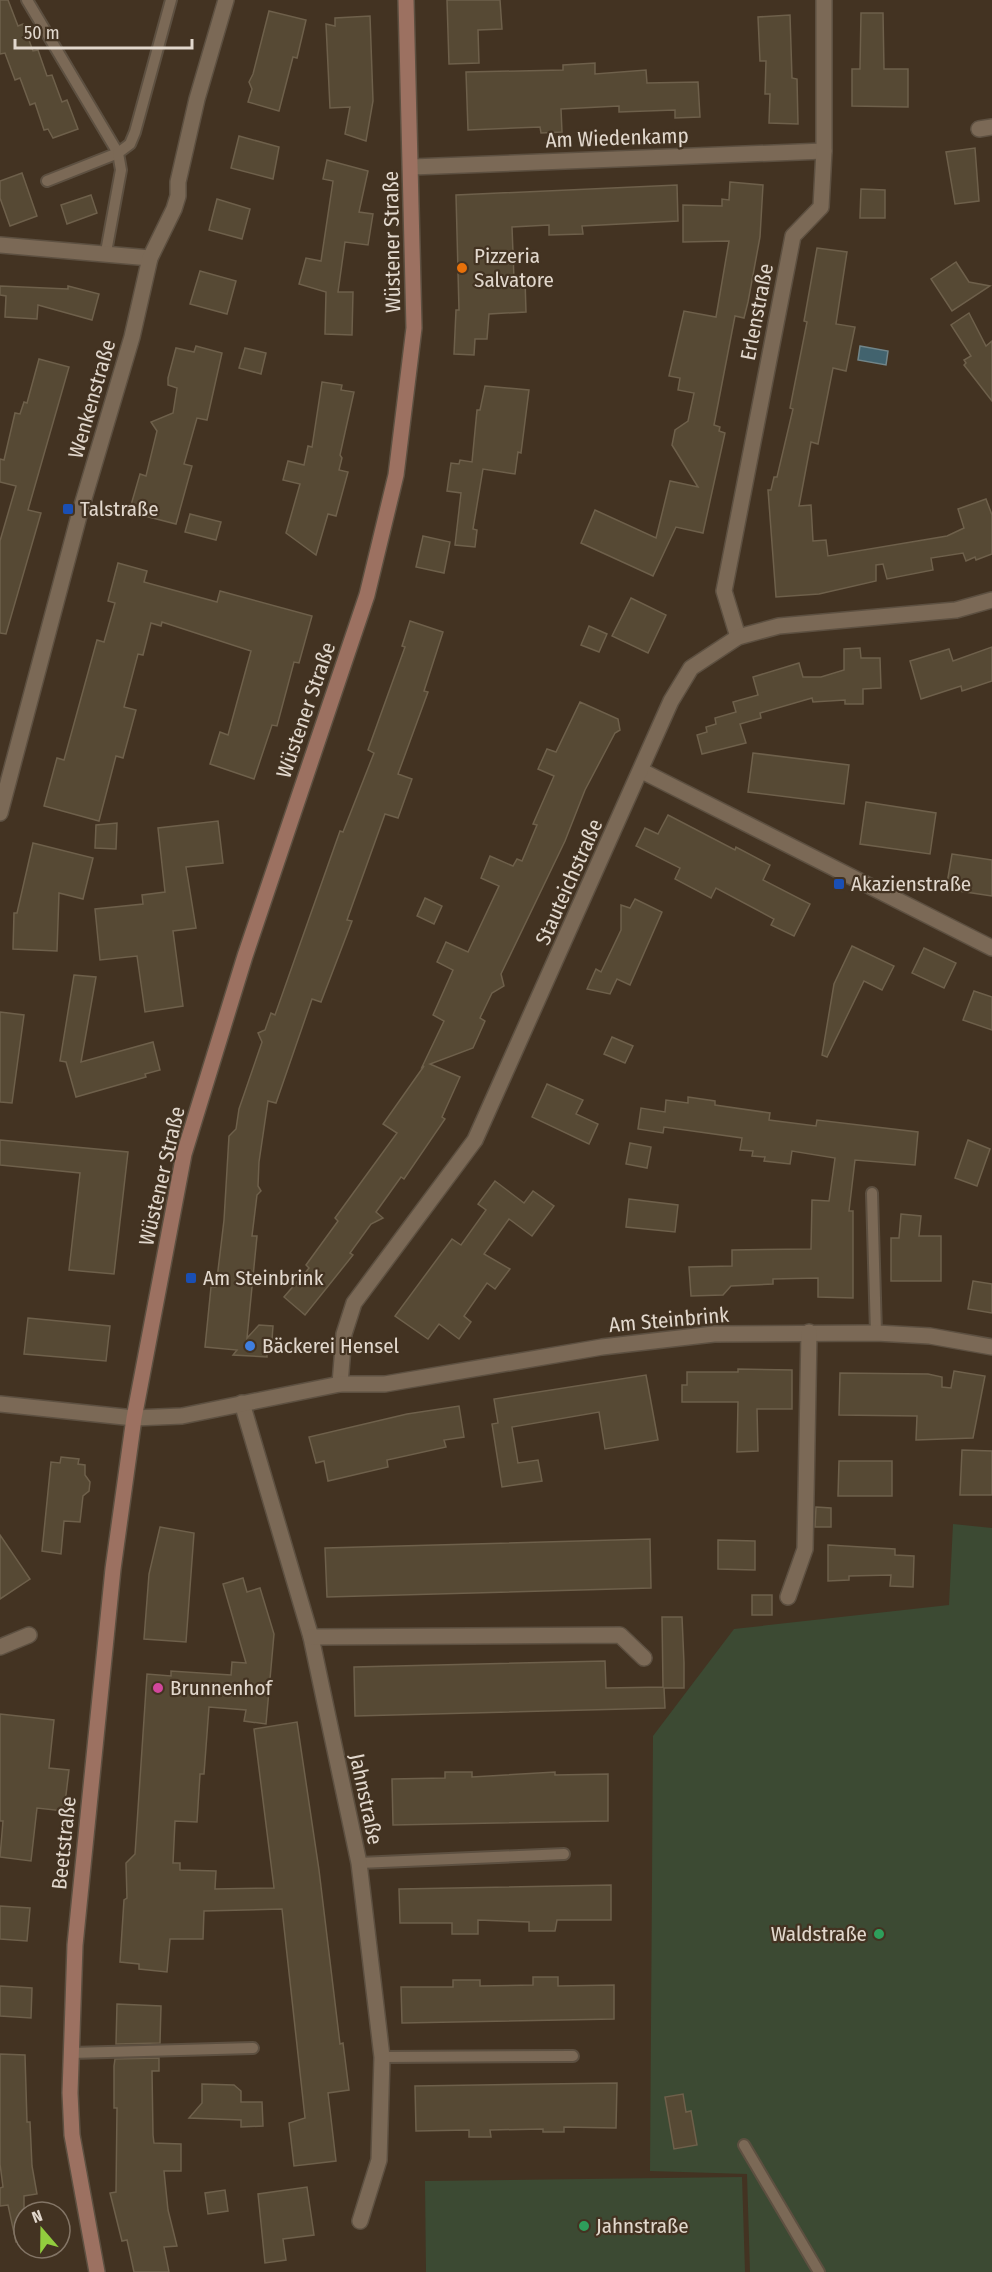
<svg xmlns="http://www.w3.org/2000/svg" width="992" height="2272" viewBox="0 0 992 2272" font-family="'Fira Sans Condensed',sans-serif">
  <rect width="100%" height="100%" fill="#433322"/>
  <g fill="#3c4a33">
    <path d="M953 1524 992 1528V2272H750L747 2174 650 2171 653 1736 734 1629 949 1605Z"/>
    <path d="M742 2177 745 2272H426L425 2181Z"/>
  </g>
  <path fill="#42636e" stroke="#72868a" stroke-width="1.5" d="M860 346 888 351 886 365 858 360Z"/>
  <g fill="#564934" stroke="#6e604b" stroke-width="1.5">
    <path d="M0 0H8L18 26 23 24 33 51 38 50 47 76 52 75 62 102 67 100 78 129 53 138 48 129 44 130 35 103 30 105 20 78 15 80 5 53 0 54Z"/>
    <path d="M447 0H500L502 29 478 30 479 63 449 64Z"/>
    <path d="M269 11 306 20 297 58 293 57 279 111 248 102 252 89 249 82 253 74Z"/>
    <path d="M861 13H883L884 69H908V107L852 106V69H860Z"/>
    <path d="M790 15 792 78 797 79 798 124 769 123 770 94H765L766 61H760L758 17Z"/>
    <path d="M370 16 373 101 366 141 345 134 350 107 330 108 326 24 335 26V18Z"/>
    <path d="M595 63V74L646 70 647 83 698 82 700 117 675 118V110L619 112V106L561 109 562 132 541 133 540 127 468 130 466 72 563 70V65Z"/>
    <path d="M239 136 279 147 273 179 231 168Z"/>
    <path d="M975 148 979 201 955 204 946 152Z"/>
    <path d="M327 160 368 171 359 212 373 214 368 245 345 242 338 292H353L352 335 325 334 326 292 299 284 306 258 321 261 333 181 323 179Z"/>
    <path d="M22 173 37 216 10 226 0 198V181Z"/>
    <path d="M730 182 763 185 760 237 748 302 744 318 735 316 714 425 720 427 719 431 725 433 703 533 676 527 653 576 581 543 595 510 656 538 670 481 698 487 672 445 675 430 688 421 694 393 678 390 680 378 669 376 684 311 716 317 729 241 683 242V205L722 206V199L729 200Z"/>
    <path d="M677 185 678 221 582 226 583 234 549 235V225L512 227 514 279H525L526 312 489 314 487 339H475L474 355 454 354 456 310H459L456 195Z"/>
    <path d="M861 189 885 190V218H860Z"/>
    <path d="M91 195 97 213 67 224 61 205Z"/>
    <path d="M217 199 250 209 242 239 209 230Z"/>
    <path d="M817 248 847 252 836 324 855 327 846 371 833 368 818 444 811 442 799 506 811 505 813 541 826 540 828 556 947 536 964 528 958 509 986 499 992 515V554L976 560 975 557 966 561 963 553 931 558 933 570 887 579 883 564 876 565V581L819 594 776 597 768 490H771L774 477H777L793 409 790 408 807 322 804 321Z"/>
    <path d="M956 262 969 282 990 286 952 311 931 279Z"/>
    <path d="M200 271 236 281 227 314 190 304Z"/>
    <path d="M0 286 68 289V286L99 294 92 320 38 305 37 319 5 317 6 296 0 295Z"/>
    <path d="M969 313 986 346 992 341V401L964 365 966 363 964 360 971 356 951 325Z"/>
    <path d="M196 346 222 353 207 420 197 418 184 464 192 466 176 524 129 512 140 474 146 476 157 431 151 422 173 413 177 388 168 385V378L176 348 194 352Z"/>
    <path d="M245 348 266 353 261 374 239 368Z"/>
    <path d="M39 359 69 367 28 510 41 513 6 634 0 633V541L16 486 0 482V459L4 460 15 413 20 414 24 402 27 403Z"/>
    <path d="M322 382 342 385 341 390 354 392 340 455 342 458 339 470 348 472 336 516 328 514 316 555 286 533 300 484 283 480 288 461 304 465 308 446 312 447Z"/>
    <path d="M485 386 529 390 521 453 518 452 515 474 483 469 473 529 477 530 475 547 455 545 461 493 447 491 451 463 459 464 460 460 472 462 477 410H480Z"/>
    <path d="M190 514 221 522 216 540 185 532Z"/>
    <path d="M423 536 450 542 444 573 416 567Z"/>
    <path d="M118 563 147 571 144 582 217 602 220 591 312 616 299 663 294 662 277 726 272 725 254 779 210 764 220 732 228 735 251 651 162 622 161 626 151 623 143 655 138 654 124 707 136 710 123 758 116 756 99 821 44 806 57 758 64 760 97 640 104 642 115 603 108 601Z"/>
    <path d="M631 598 666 615 648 653 612 636Z"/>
    <path d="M410 621 443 632 424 691 428 692 398 774 412 779 398 818 385 814 347 920 352 921 321 1002 312 999 276 1103 268 1101 259 1162 258 1186 261 1191 257 1195 252 1236H257L247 1338 259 1325 273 1326 271 1353H267V1357L233 1355 237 1350 205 1347 211 1287H216L224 1220 229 1136 236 1129 239 1109 262 1042 258 1033 265 1030 271 1013 275 1015 340 831 343 832 374 753 368 750 405 647 402 646Z"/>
    <path d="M589 626 607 634 599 652 581 645Z"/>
    <path d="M992 647V681L962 691 961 686 921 699 910 661 949 649 953 661Z"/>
    <path d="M860 648 861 658H880L881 688 863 689V704H845V700L813 702 812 698 760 713 761 718 740 724 746 743 702 754 697 735 707 732 706 727 716 724 715 718 736 712 733 702 758 695 753 677 799 663 803 677H821L844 670V649Z"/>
    <path d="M580 702 618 719 620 730 615 733 585 790 565 841 501 974 504 986 492 993 480 1018 485 1021 473 1048 430 1064 460 1077 442 1117 445 1119 404 1179 401 1177 376 1212 383 1218 371 1224 350 1253 353 1255 305 1315 284 1297 309 1268 306 1265 338 1221 335 1218 397 1133 383 1124 424 1066 422 1067 444 1021 433 1015 453 970 437 962 446 942 468 952 499 886 481 878 490 856 513 866 517 859 522 861 537 825 533 824 554 776 538 769 547 749 556 752Z"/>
    <path d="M753 753 849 765 844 804 748 792Z"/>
    <path d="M866 802 936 813 930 854 860 844Z"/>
    <path d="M668 815 735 850 736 847 770 865 763 880 810 904 794 936 771 925 774 919 716 888 711 898 675 879 680 868 636 846 645 828 658 834Z"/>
    <path d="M218 821 223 863 186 867 196 928 173 931 183 1006 145 1012 137 956 100 960 95 909 143 904 142 895 165 892 158 828Z"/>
    <path d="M117 823 116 849 95 848 96 825Z"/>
    <path d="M33 843 93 858 83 899 59 893 57 951 13 949 14 913H17Z"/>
    <path d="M952 854 992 860V896L946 889Z"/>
    <path d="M425 898 442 906 434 924 417 916Z"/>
    <path d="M635 899 662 912 630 985 617 979 610 994 587 989 596 969 601 972 621 930V905L630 908Z"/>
    <path d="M852 946 894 966 882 990 864 981 827 1057 822 1055 834 984Z"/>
    <path d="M924 948 956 963 944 988 912 973Z"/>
    <path d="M74 975 96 977 81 1062 153 1042 160 1070 145 1074 146 1077 76 1097 66 1062 60 1061Z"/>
    <path d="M974 991 992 997V1030L963 1020Z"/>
    <path d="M0 1012 24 1015 12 1103 0 1102Z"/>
    <path d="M612 1037 633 1046 625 1063 604 1054Z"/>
    <path d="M547 1084 583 1100 576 1114 598 1124 589 1144 532 1117Z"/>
    <path d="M688 1097 715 1101V1105L770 1113 769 1120 816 1126 817 1120 918 1132 915 1165 855 1160 849 1211H853V1298L818 1297V1278L773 1279V1284L731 1286 723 1295 691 1296 689 1267 732 1266V1250L811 1249 812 1200 829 1201 835 1158 792 1151 790 1164 764 1161 765 1157 752 1156 753 1151 740 1150 742 1138 664 1127 663 1133 638 1129 641 1108 665 1112 666 1100 688 1103Z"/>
    <path d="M0 1140 128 1152 114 1274 69 1270 80 1173 0 1165Z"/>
    <path d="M968 1140 990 1149 977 1186 955 1178Z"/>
    <path d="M630 1143 651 1147 647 1168 626 1164Z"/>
    <path d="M495 1181 524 1203 533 1191 554 1206 532 1236 509 1219 484 1254 510 1269 495 1289 487 1283 464 1316 471 1322 459 1339 439 1324 428 1339 395 1316 452 1239 461 1245 486 1210 478 1204Z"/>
    <path d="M629 1199 678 1205 675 1232 626 1227Z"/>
    <path d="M901 1214 921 1216 919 1236H941V1281H891V1238H899Z"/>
    <path d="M973 1281 992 1284V1313L968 1309Z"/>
    <path d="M28 1318 110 1326 106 1361 24 1354Z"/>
    <path d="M738 1369 792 1370V1409H757L758 1451 737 1452 738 1402H682V1385H687V1372H738Z"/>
    <path d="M954 1371 985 1376 973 1438 916 1440 917 1416 839 1415 840 1373 928 1374 942 1377V1387L951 1388Z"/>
    <path d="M646 1375 658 1440 605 1449 599 1412 512 1427 518 1463 538 1460 542 1481 502 1487 492 1424 498 1423 494 1399Z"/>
    <path d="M459 1406 464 1437 444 1440 446 1447 387 1460 388 1467 328 1481 324 1461 316 1463 309 1437 407 1414Z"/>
    <path d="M962 1450 992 1451V1495H960Z"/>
    <path d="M61 1457 79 1459 78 1464 85 1465V1475L90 1482 89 1491 83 1496 80 1522 64 1521 61 1554 42 1551 51 1462 60 1463Z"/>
    <path d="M839 1461H892V1496H838Z"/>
    <path d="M816 1507 831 1508V1527H815Z"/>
    <path d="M160 1527 194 1533 186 1642 144 1639 149 1574Z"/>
    <path d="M0 1535 30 1579 0 1599Z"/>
    <path d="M650 1539 651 1588 327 1597 325 1548Z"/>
    <path d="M718 1540 755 1541V1570L718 1569Z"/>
    <path d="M828 1545 895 1549V1555L914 1556 913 1587 890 1586 891 1575 849 1576V1580L828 1581Z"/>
    <path d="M243 1578 247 1592 260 1588 274 1634 266 1724 244 1721 246 1710 209 1707 204 1774H200L197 1822 175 1821 173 1863H180V1870L216 1871 215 1889 274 1888 254 1729 297 1722 319 1870 340 2044 343 2043 349 2090 328 2093 336 2161 294 2166 289 2123 305 2118 282 1909 204 1911 203 1939H170L167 1972 139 1969V1964L120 1962 124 1900 127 1898 126 1863 135 1854 147 1674 171 1676V1671L231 1675 232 1662 246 1663 223 1584Z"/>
    <rect x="752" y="1595" width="20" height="20"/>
    <path d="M662 1617H682L684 1663V1688H664L665 1708 355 1716 354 1667 605 1661 606 1688 663 1687Z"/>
    <path d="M0 1714 54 1720 49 1768 69 1770 64 1811 37 1808 31 1861 0 1857 3 1821H0Z"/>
    <path d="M445 1772H472V1777L555 1772V1775L608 1774V1821L393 1825 392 1779 445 1778Z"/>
    <path d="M611 1885V1920H557L555 1931H529V1922L478 1920V1934H452V1923H400L399 1889Z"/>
    <path d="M0 1906 30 1908 27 1941 0 1939Z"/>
    <path d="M533 1977H558V1986L614 1985V2019L402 2023 401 1987H453V1980H480V1986L533 1985Z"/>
    <path d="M0 1986 32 1988 31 2018 0 2016Z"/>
    <path d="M117 2004 161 2006 160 2043 116 2044Z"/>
    <path d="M0 2054 25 2055 27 2122H30L32 2166 37 2194 24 2196V2242H16L8 2205 0 2206V2188L3 2187 0 2164Z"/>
    <path d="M159 2058V2071H152L153 2135 154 2143 181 2144V2171H164L168 2210 177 2246 164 2247 169 2272H134L127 2240 122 2241 110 2193 116 2192 117 2108H114V2066L115 2059Z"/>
    <path d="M617 2083 616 2128 564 2127V2132H543V2129L490 2130 491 2137H469V2130L416 2131 415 2086Z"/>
    <path d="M202 2084 234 2085 241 2091V2102H262L263 2126 241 2127V2120L189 2118 202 2103Z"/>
    <path d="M683 2094 686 2112 691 2111 697 2145 674 2149 665 2097Z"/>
    <path d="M307 2187 314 2235 283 2239 286 2260 265 2263 258 2194Z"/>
    <path d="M225 2190 228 2211 208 2214 205 2193Z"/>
  </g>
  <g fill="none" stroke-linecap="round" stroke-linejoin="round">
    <g stroke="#5d5041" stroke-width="14">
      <g id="lane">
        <path d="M27 0 118 153 47 181"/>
        <path d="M106 252 121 170 118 153 130 144 135 132 171 0"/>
        <path d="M872 1193 876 1333"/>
        <path d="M359 1863 564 1854"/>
        <path d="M71 2053 253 2048"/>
        <path d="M382 2057 573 2056"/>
        <path d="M744 2145 819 2272"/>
      </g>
    </g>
    <g stroke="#5d5041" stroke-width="18">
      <g id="street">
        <path d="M979 129 992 127"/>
        <path d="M412 167 824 151"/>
        <path d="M0 245 150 258"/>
        <path d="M738 637 724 591 793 236 821 207 824 151V0"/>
        <path d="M642 771 992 948"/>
        <path d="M0 813 80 512 132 337 150 258 174 209 178 196V182L197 99 226 0"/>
        <path d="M340 1384 344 1334 354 1303 475 1140 671 701 691 668 738 637 779 626 956 610 992 600"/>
        <path d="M242 1403 311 1637 359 1863 382 2057 379 2160 360 2221"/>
        <path d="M0 1404 134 1418 182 1416 340 1384H385L602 1347 714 1334 876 1333 930 1336 992 1347"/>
        <path d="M788 1597 805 1549 809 1332"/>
        <path d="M311 1637 620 1635 644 1658"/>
        <path d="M0 1647 29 1635"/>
      </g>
    </g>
    <g stroke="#5d5041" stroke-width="18">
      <path id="secondary" d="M97 2272 72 2135 70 2093 75 1945 113 1569 134 1418 184 1154 245 956 367 595 396 475 414 328 406 0"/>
    </g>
    <use href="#lane" stroke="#7b6956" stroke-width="10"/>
    <use href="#street" stroke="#7b6956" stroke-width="15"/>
    <use href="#secondary" stroke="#9c7161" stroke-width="15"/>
  </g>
  <circle fill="#e8710a" stroke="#433322" stroke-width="2" cx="462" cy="268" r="6"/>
  <g fill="#1a4fb4" stroke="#433322" stroke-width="2">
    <rect x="62" y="503" width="12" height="12" rx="3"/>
    <rect x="833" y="878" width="12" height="12" rx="3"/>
    <rect x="185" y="1272" width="12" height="12" rx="3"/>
  </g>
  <circle fill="#3f7fe0" stroke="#433322" stroke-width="2" cx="250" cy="1346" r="6"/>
  <circle fill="#d1479c" stroke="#433322" stroke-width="2" cx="158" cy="1688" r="6"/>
  <g fill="#2e9e5b" stroke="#433322" stroke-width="2">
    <circle cx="879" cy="1934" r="6"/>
    <circle cx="584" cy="2226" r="6"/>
  </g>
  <g text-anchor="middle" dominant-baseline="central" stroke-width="4.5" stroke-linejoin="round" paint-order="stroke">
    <g font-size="21" fill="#e2d8cd" stroke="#433322">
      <text transform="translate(617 138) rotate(-2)">Am Wiedenkamp</text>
      <text transform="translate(392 242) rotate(-91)">Wüstener Straße</text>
      <text transform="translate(757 312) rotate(-79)">Erlenstraße</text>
      <text transform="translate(92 399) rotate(-74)">Wenkenstraße</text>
      <text transform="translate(306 710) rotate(-71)">Wüstener Straße</text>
      <text transform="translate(569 882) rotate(-66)">Stauteichstraße</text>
      <text transform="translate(162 1176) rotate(-77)">Wüstener Straße</text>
      <text transform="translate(669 1320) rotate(-5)">Am Steinbrink</text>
      <text transform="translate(366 1799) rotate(78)">Jahnstraße</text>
      <text transform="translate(64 1843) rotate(-84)">Beetstraße</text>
    </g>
    <g font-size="21" fill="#e2d8cd" stroke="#433322" text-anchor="start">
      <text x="474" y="256">Pizzeria<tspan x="474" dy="24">Salvatore</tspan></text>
      <text x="80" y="509">Talstraße</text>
      <text x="851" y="884">Akazienstraße</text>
      <text x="203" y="1278">Am Steinbrink</text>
      <text x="262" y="1346">Bäckerei Hensel</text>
      <text x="170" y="1688">Brunnenhof</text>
      <text x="867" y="1934" text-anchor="end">Waldstraße</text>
      <text x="596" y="2226">Jahnstraße</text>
    </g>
  </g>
  <g transform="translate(42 2230) rotate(340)"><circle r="28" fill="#433322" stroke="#837566" stroke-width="1.5"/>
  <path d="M0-4.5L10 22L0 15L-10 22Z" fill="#92cd3e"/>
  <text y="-9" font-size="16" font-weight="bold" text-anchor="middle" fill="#e2d8cd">N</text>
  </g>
  <path d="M15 39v9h177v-9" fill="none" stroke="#e2d8cd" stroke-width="3"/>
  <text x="24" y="39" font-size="18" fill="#e2d8cd" stroke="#433322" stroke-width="4.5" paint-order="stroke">50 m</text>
</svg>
